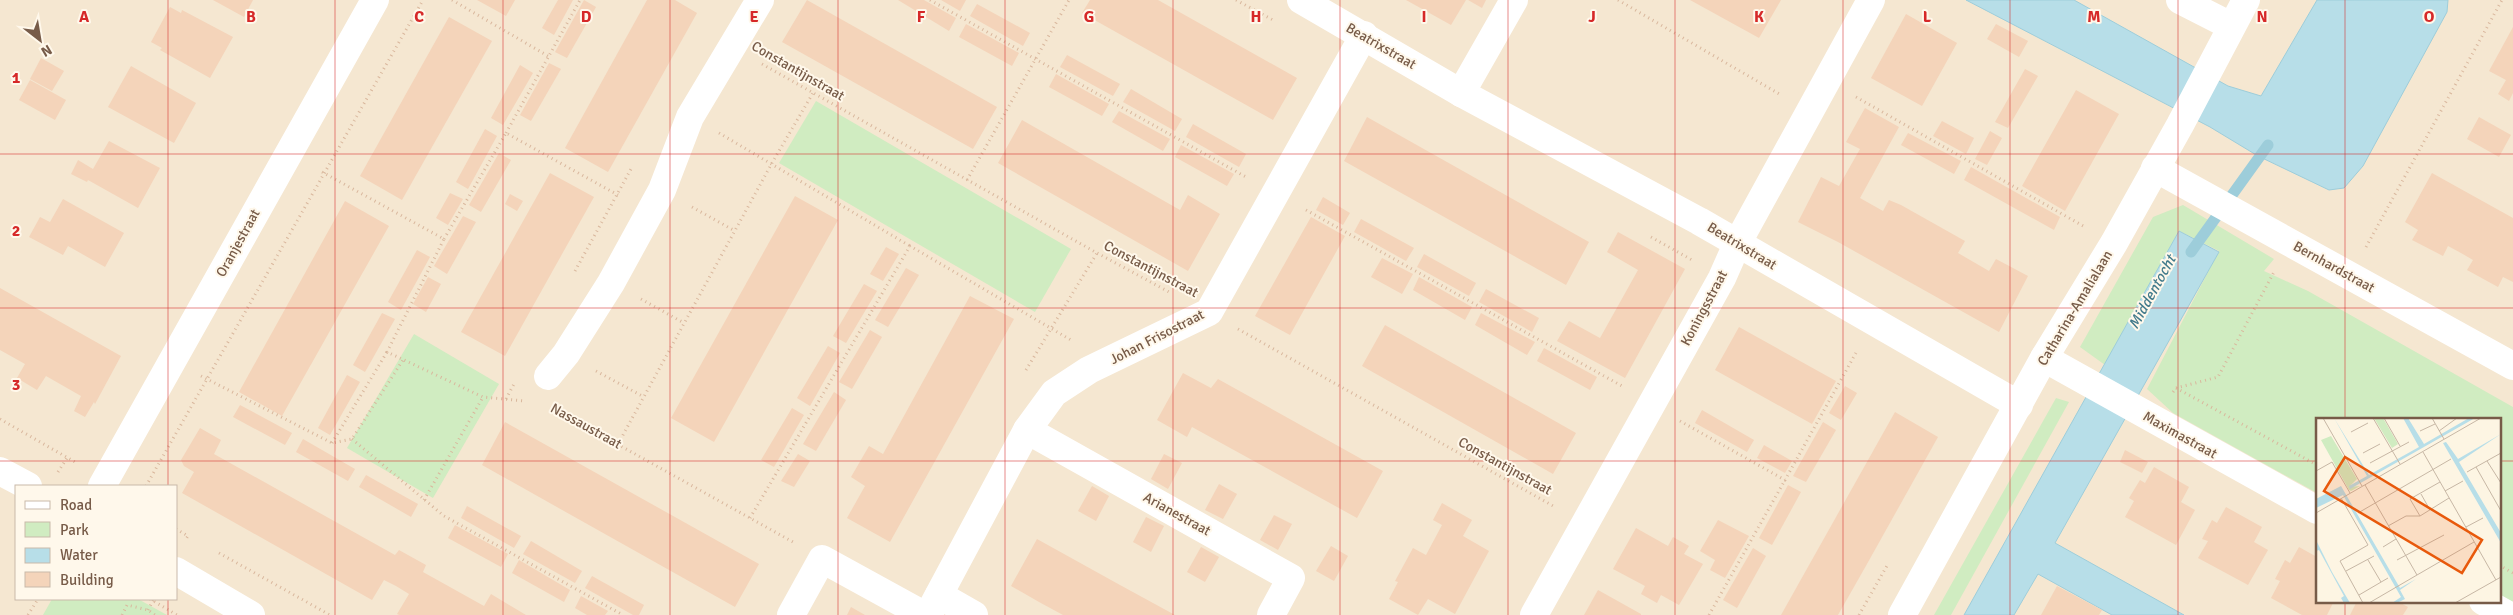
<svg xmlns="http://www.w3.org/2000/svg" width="2513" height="615" viewBox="0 0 2513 615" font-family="Signika,sans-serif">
  <rect width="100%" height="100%" fill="#fdf5e3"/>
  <path fill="#f5e7d1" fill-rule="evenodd" d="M0 0H2513V615H0ZM2317 419H2499V601H2317ZM16 486H176V599H16Z"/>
  <g fill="#d0ecc1">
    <path d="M816 101 1071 249 1035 312 779 163Z"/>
    <path d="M2183 205 2274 259 2264 271 2308 291 2513 407V602L2499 595V419H2317V493L2173 413 2147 389 2219 251 2179 231 2105 365 2080 347 2153 217Z"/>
    <path d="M414 334 499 384 433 498 347 448Z"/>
    <path d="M2056 398 2069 402 1951 615H1934Z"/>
    <path d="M52 599H138L167 615H43Z"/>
  </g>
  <g fill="#b7dee8" stroke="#9dcdda">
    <path d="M1966 0H2074L2228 86 2261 96 2317 0H2448L2447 12 2363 166 2344 188 2329 190 2258 156 2210 127Z"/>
    <path d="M2179 231 2219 252 2055 543 2184 615H2112L2038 574 2014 615H1964Z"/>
  </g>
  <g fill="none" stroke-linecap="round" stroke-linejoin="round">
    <path stroke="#9dcdda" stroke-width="11" d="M2191 252 2268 145"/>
  </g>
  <g fill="#f4d4ba">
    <path d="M213 0H253L244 17Z"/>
    <path d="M477 0H515L506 16Z"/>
    <path d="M558 0H573L554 35 542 28Z"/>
    <path d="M584 0 596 7 567 58 555 52Z"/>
    <path d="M647 0H675L697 13 608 172 565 148Z"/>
    <path d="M807 0 997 107 973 149 782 42Z"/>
    <path d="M898 0H924L956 18 949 31Z"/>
    <path d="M941 0H966L960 11Z"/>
    <path d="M1090 0H1158L1297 78 1273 120 1082 13Z"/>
    <path d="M1406 0H1466L1451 25Z"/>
    <path d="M1468 0H1486L1482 8Z"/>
    <path d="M1690 0H1781L1759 38Z"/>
    <path d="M977 4 1030 33 1023 46 970 16Z"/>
    <path d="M170 7 181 13 182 10 233 37 210 78 160 50 162 48 151 42Z"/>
    <path d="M1906 14 1957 43 1922 106 1871 78Z"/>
    <path d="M449 17 492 41 402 200 360 176Z"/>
    <path d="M966 24 1019 53 1012 66 959 37Z"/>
    <path d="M1996 24 2028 41 2019 57 1987 39Z"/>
    <path d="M2513 27V93L2509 101 2498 94 2506 80 2489 71Z"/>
    <path d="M1067 55 1120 84 1113 96 1060 67Z"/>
    <path d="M41 58 64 71 52 91 30 79Z"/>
    <path d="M549 63 561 69 531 121 520 115Z"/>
    <path d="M520 65 533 73 503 125 491 118Z"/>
    <path d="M131 66 196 103 174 143 108 107Z"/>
    <path d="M2025 69 2038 76 2008 128 1995 122Z"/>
    <path d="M1056 74 1109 104 1102 116 1049 87Z"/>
    <path d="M30 80 66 100 55 120 19 100Z"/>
    <path d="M1131 89 1182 119 1175 131 1123 102Z"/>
    <path d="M2076 90 2119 114 2065 211 2022 186Z"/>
    <path d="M1865 108 1899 127 1860 198 1883 211 1889 200 1901 205 1965 241 1958 253 1989 271 1996 259 2028 276 1999 332 1838 242 1798 222 1821 177 1839 186 1860 149 1846 142Z"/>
    <path d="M1119 111 1170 139 1163 151 1112 122Z"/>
    <path d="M1367 117 1589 242 1566 285 1344 161Z"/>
    <path d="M2479 117 2511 135 2499 157 2467 139Z"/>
    <path d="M1022 120 1180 210 1188 195 1220 214 1188 271 998 163Z"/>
    <path d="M1942 121 1974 138 1966 154 1933 136Z"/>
    <path d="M1193 124 1246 154 1239 167 1186 137Z"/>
    <path d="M485 129 497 136 468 189 456 182Z"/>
    <path d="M1990 131 2002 138 1987 165 1975 159Z"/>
    <path d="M1908 133 1961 161 1954 174 1901 145Z"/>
    <path d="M109 141 160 168 138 208 88 180 87 182 71 174 78 160 93 169Z"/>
    <path d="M1181 145 1234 174 1227 186 1175 157Z"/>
    <path d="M499 153 511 160 481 212 469 205Z"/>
    <path d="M1971 167 2060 217 2054 230 1964 180Z"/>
    <path d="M550 173 594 197 505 356 461 332Z"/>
    <path d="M2432 173 2513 218V282L2503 277 2498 287 2467 270 2473 260 2461 253 2448 246 2443 256 2412 240 2418 230 2405 222Z"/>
    <path d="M450 193 463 199 448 225 436 218Z"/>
    <path d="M510 194 523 201 517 211 505 204Z"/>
    <path d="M795 196 838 220 714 442 671 418Z"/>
    <path d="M1323 197 1350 213 1343 225 1316 210Z"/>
    <path d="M63 199 124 233 105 267 68 246 63 255 29 237 40 217 50 222Z"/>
    <path d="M345 201 389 226 282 416 239 392Z"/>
    <path d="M463 216 476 222 447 274 434 266Z"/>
    <path d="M1311 217 1345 236 1290 335 1255 316Z"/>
    <path d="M1361 219 1414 248 1406 261 1354 232Z"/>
    <path d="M1618 232 1685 269 1625 378 1557 341 1569 321 1600 338 1638 270 1607 252Z"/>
    <path d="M886 247 899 254 883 281 870 274Z"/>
    <path d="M417 250 430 257 401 310 388 302Z"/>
    <path d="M1424 254 1476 283 1469 296 1417 267Z"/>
    <path d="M1382 258 1413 274 1402 294 1371 277Z"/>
    <path d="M906 268 919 275 888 327 875 320Z"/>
    <path d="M428 277 441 284 426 312 413 304Z"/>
    <path d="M1419 277 1472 307 1465 320 1413 290Z"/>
    <path d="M864 284 877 291 846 343 833 336Z"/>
    <path d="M0 288 121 356 95 404 94 402 85 417 74 411 81 396 46 376 37 390 17 378 25 364 0 350Z"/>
    <path d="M1486 289 1539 318 1532 332 1479 302Z"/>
    <path d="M970 296 1014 319 890 542 847 518 865 486 851 477 869 446 883 454Z"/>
    <path d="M382 313 395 319 365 372 353 365Z"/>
    <path d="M1481 313 1535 342 1527 355 1475 325Z"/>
    <path d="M1385 325 1576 433 1553 474 1362 366Z"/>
    <path d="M1739 327 1836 381 1812 424 1715 370Z"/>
    <path d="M870 330 882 337 852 389 839 382Z"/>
    <path d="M828 346 840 353 810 406 797 398Z"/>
    <path d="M1544 348 1597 377 1590 390 1537 361Z"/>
    <path d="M1183 373 1211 388 1218 379 1383 471 1357 518 1192 427 1187 437 1157 420Z"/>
    <path d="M347 375 360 382 330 435 318 428Z"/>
    <path d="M1845 386 1857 393 1841 420 1829 413Z"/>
    <path d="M834 392 846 400 816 451 803 444Z"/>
    <path d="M240 405 292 433 285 445 233 417Z"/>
    <path d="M792 408 804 415 774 467 761 460Z"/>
    <path d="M1702 410 1754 440 1747 452 1695 423Z"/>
    <path d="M1895 412 1938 437 1867 564 1838 615H1781Z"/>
    <path d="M505 422 759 564 735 607 482 465Z"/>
    <path d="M1823 422 1836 430 1806 482 1793 476Z"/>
    <path d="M200 428 221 440 214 454 395 555 399 550 426 565 423 572 484 606 491 594 526 615H399L397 614 409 594 396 586 384 580 372 600 182 493 194 472 184 466 181 460Z"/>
    <path d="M303 439 355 469 348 481 296 452Z"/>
    <path d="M1764 445 1792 461 1785 473 1757 458Z"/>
    <path d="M2125 450 2148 462 2142 473 2120 462Z"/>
    <path d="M798 454 810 461 794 487 781 481Z"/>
    <path d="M1164 454 1182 463 1168 489 1151 479Z"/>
    <path d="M2154 467 2189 487 2181 502 2195 510 2176 545 2125 517 2134 501 2129 498 2140 480 2145 483Z"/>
    <path d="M366 475 418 504 411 517 359 487Z"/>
    <path d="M1219 484 1237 494 1223 519 1205 510Z"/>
    <path d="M1788 485 1801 492 1772 545 1759 538Z"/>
    <path d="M1092 486 1109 496 1096 521 1078 511Z"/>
    <path d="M1442 503 1472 520 1463 536 1489 551 1455 614 1428 599 1418 615 1389 599 1398 582 1395 581 1413 548 1426 555 1442 525 1433 520Z"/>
    <path d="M467 506 521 536 514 548 461 518Z"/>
    <path d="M2226 507 2262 527 2254 542 2268 550 2248 585 2198 558 2208 541 2202 539 2212 520 2217 523Z"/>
    <path d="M1274 515 1292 524 1278 550 1260 540Z"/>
    <path d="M1146 517 1164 526 1151 552 1133 542Z"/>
    <path d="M1718 520 1749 536 1725 578 1710 570 1715 560 1700 551Z"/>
    <path d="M455 525 508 554 501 567 448 538Z"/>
    <path d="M1636 528 1668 546 1673 537 1689 546 1684 554 1703 564 1679 605 1661 595 1657 603 1641 594 1645 586 1613 569Z"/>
    <path d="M1037 539 1120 585 1175 615H1063L1039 602 1011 586Z"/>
    <path d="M531 541 582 571 575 583 523 554Z"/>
    <path d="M1331 546 1348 556 1334 581 1316 571Z"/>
    <path d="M1201 547 1219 557 1205 582 1187 572Z"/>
    <path d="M2299 547 2317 557V601H2334L2327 615H2302L2271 598 2280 581 2275 579 2285 560 2290 563Z"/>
    <path d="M1753 548 1766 556 1737 608 1723 600Z"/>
    <path d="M519 560 570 590 564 602 512 573Z"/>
    <path d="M592 576 644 605 639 615H633L585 588Z"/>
    <path d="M2057 586 2102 610 2099 615H2041Z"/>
    <path d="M1598 590 1641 614V615H1584Z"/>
    <path d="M581 596 608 611 605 615H587L575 608Z"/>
    <path d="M2357 601 2363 603 2364 601H2397L2408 607 2403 615H2350Z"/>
    <path d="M851 607 865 615H847Z"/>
  </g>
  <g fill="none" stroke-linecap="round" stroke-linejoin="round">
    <g stroke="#d9b79d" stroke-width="3" stroke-dasharray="1 4" stroke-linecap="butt">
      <path d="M452 0 548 56"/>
      <path d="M930 0 1246 177"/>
      <path d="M1236 0 1273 20"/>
      <path d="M1618 0 1781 95"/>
      <path d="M762 64 1097 253 1171 293"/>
      <path d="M1856 97 2085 227"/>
      <path d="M506 133 580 0"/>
      <path d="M719 133 910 246"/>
      <path d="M322 172 444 239 387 352 483 397 524 401"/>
      <path d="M967 180 1069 0"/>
      <path d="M692 207 735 231"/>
      <path d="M1306 210 1622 386"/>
      <path d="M1651 237 1692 260"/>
      <path d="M444 239 506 133 618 195"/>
      <path d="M2366 247 2502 0"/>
      <path d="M575 271 631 169"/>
      <path d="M641 299 684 323"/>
      <path d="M1238 329 1555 507"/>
      <path d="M1026 370 1097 253"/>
      <path d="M596 371 644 397"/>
      <path d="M201 376 332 443 352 439 403 360"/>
      <path d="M2176 388 2317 465"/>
      <path d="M2173 392 2176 388 2218 377 2274 272"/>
      <path d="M506 399 515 382"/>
      <path d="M556 410 793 542"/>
      <path d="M0 419 75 462"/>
      <path d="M1680 421 1785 480 1857 351"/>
      <path d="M352 439 444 516 623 615"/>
      <path d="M332 443 387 352"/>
      <path d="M618 444 772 163 813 93"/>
      <path d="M58 472 67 458"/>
      <path d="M146 486 423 0"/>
      <path d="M424 500 483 397"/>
      <path d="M750 518 910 246 1071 340"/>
      <path d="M176 529 188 536 186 539"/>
      <path d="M219 553 330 615"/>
      <path d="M2499 565 2513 573"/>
      <path d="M150 599 177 615"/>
      <path d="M148 610 154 599"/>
      <path d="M28 615 38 599"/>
      <path d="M122 615 127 605 148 610 155 615"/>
      <path d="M1709 615 1785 480"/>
      <path d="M1859 615 1888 564"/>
    </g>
    <g stroke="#fff" stroke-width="28">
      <path d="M1301 0 1461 93 1699 221 2019 405"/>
      <path d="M2180 0 2231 26"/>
      <path d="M1461 93 1514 0"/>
      <path d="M2155 168 2513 366"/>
      <path d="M2044 358 2317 510"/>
      <path d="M548 376 566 354 611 283 662 190 690 117 760 0"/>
      <path d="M1027 430 1291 578 1271 615"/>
      <path d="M0 471 28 486"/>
      <path d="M102 486 375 0"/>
      <path d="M176 571 251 615"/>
      <path d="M939 595 974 615"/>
      <path d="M2483 601 2508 615"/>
      <path d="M791 615 822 559 924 615"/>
      <path d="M928 615 1027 430 1054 393 1089 370 1209 312 1364 35"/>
      <path d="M1534 615 1722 278 1737 244 1871 0"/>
      <path d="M1902 615 2044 358 2114 243 2180 125 2246 0"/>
    </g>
  </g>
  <path fill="none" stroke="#d62828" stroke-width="1" stroke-opacity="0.55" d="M168 0V486M335 0V615M503 0V615M670 0V615M838 0V615M1005 0V615M1173 0V615M1340 0V615M1508 0V615M1675 0V615M1843 0V615M2010 0V615M2178 0V615M2345 0V419M0 154H2513M0 308H2513M0 461H2317M2499 461H2513M168 599V615M2345 601V615"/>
  <g text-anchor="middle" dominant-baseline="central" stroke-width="4" stroke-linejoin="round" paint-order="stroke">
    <g font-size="14" fill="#775b48" stroke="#fff8eb">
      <text transform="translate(1381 46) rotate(30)">Beatrixstraat</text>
      <text transform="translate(798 71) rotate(30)">Constantijnstraat</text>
      <text transform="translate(238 243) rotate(-61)">Oranjestraat</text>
      <text transform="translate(1742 246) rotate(31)">Beatrixstraat</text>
      <text transform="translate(2334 267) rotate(29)">Bernhardstraat</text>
      <text transform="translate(1151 269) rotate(28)">Constantijnstraat</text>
      <text transform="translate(1704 308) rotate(-62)">Koningsstraat</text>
      <text transform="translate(2075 308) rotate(-59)">Catharina-Amalialaan</text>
      <text transform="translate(1157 337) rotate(-27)">Johan Frisostraat</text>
      <text transform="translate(586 426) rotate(29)">Nassaustraat</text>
      <text transform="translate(2180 435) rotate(29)">Maximastraat</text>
      <text transform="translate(1505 466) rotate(29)">Constantijnstraat</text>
      <text transform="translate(1177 514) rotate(29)">Arianestraat</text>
    </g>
    <g font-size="15" font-style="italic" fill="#417a8b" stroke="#fff8eb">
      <text transform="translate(2152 292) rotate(-61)">Middentocht</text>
    </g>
  </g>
  <g transform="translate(2316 418)">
    <rect width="185" height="185" fill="#fdf5e3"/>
    <path d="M58 0H67L82 26 76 30ZM15 18 41 61 33 69 44 68 35 73 33 72 5 22Z" fill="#d0ecc1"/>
    <path d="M18 0 53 57 103 29 87 0H92L108 26 153 0H159L34 71 33 68 51 58ZM185 16 143 44 185 115V125L127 25 130 24 142 41ZM25 68 84 170 100 161 84 172 89 181 81 185H76L85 179 27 77 0 90V81ZM0 122 16 154 34 185H28L25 180 28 178 3 132 0 133Z" fill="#b7dee8"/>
    <path fill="none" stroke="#c7b7a5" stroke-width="1" d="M7 0 46 68M57 0 84 46M68 0 84 28M116 0 128 21M104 13 119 6M123 13 141 0M35 14 52 5M107 34 180 162M47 35 64 26M171 43 185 65M54 45 93 24M160 49 185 93M0 53 16 44 34 75M151 54 185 35M49 67 101 157 53 185M129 73 147 63M105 76 114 92M25 80 52 127 24 143 47 185M0 95 165 0M42 95 135 41M104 98 94 81 124 64M72 108 90 98H104L133 80M150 109 167 100M67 129 80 121M52 142 65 164M81 142 128 117M30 153 58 138M101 157 158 124M43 177 72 160M139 185 185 159"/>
    <path fill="#e8590c" fill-opacity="0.15" stroke="#e8590c" stroke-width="2.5" d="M29 39 166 122 146 155 8 73Z"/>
    <rect width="185" height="185" fill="none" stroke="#775b48" stroke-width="2.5"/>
  </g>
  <g font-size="16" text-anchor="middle" font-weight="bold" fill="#d62828" stroke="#fff8eb" stroke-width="4" stroke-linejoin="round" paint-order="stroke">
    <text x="84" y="22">A</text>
    <text x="251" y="22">B</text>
    <text x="419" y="22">C</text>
    <text x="586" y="22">D</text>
    <text x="754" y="22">E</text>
    <text x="921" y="22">F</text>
    <text x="1089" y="22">G</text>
    <text x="1256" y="22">H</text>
    <text x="1424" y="22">I</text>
    <text x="1592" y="22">J</text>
    <text x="1759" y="22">K</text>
    <text x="1927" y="22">L</text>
    <text x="2094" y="22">M</text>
    <text x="2262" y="22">N</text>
    <text x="2429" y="22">O</text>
    <text x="16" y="83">1</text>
    <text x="16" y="236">2</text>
    <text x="16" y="390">3</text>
  </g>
  <rect x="15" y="485" width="162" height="115" fill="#fff8eb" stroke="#c9b9aa"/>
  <rect x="25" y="501" width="25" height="8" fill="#ffffff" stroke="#c9b9aa"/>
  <text x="60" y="510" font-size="15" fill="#775b48">Road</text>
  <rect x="25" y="522" width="25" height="15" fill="#d0ecc1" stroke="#c9b9aa"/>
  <text x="60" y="535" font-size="15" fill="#775b48">Park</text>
  <rect x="25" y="548" width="25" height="15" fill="#b7dee8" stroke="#c9b9aa"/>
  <text x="60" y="560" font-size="15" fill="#775b48">Water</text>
  <rect x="25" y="572" width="25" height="15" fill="#f4d4ba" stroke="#c9b9aa"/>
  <text x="60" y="585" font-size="15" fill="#775b48">Building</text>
  <g transform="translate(40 40) rotate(149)" stroke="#fff8eb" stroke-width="4" paint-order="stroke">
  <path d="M0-4L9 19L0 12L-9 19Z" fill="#775b48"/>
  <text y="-8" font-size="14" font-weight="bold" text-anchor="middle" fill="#775b48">N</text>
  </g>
</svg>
